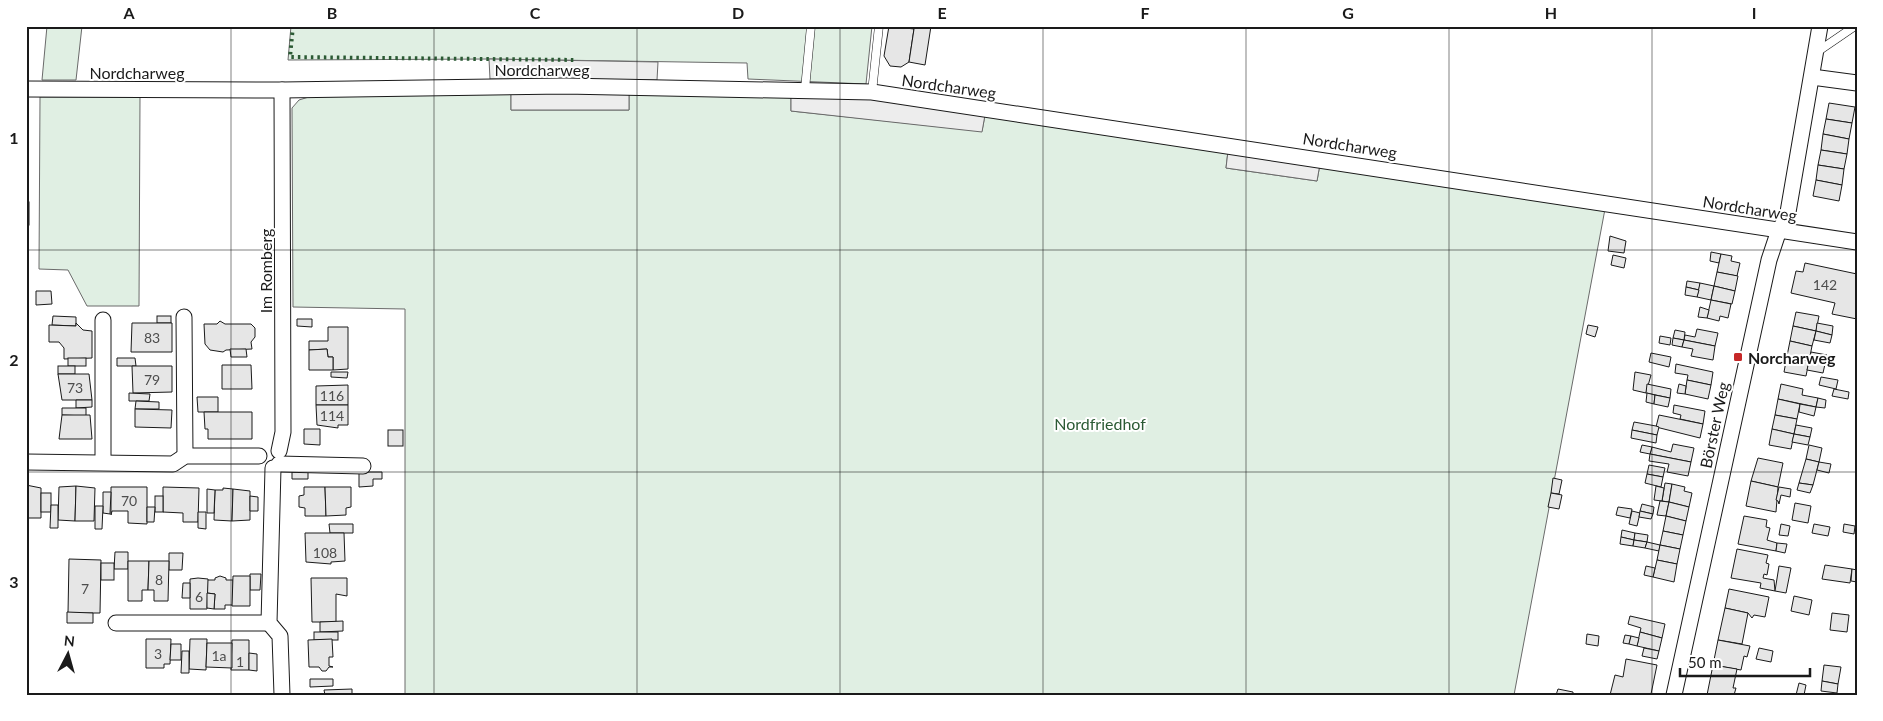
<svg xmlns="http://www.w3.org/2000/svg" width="1883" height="721" viewBox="0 0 1883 721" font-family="Lato,sans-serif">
  <rect width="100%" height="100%" fill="#fff"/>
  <g fill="#e0efe3" stroke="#6a6a6a">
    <path d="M47 26H82L76 80H42Z"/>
    <path d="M291 26H872L866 84 748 79 747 63 489 59 288 60Z"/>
    <path d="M511 93V110H629V94H791V111L982 131 985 115 1228 151 1226 168 1317 181 1320 164 1605 209 1514 695H405V309L293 307 292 108 299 100 312 96Z"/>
    <path d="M40 97H140L139 306H87L68 270 39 269Z"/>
  </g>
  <g fill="#ededed" stroke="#6a6a6a">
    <path d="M489 59 658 62 657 80 490 79Z"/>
    <path d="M511 93 629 94V110H511Z"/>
    <path d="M791 94 868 97 985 115 982 132 791 111Z"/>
    <path d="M1228 151 1320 164 1317 181 1226 168Z"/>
  </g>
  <g fill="#e6e6e6" stroke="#1a1a1a">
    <path d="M889 26 914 29 909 62 901 67 890 66 884 56Z"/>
    <path d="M912 26H931L925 65 909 62 914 29Z"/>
    <path d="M1829 103 1855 107 1852 123 1826 119Z"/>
    <path d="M1826 119 1852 123 1849 139 1823 134Z"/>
    <path d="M1823 134 1849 139 1847 154 1821 150Z"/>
    <path d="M1821 150 1847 154 1844 169 1818 165Z"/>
    <path d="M1818 165 1844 169 1842 185 1816 180Z"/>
    <path d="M1816 180 1842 185 1839 201 1813 196Z"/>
    <rect x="26" y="202" width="3" height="23"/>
    <path d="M1610 236 1626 241 1624 253 1608 251Z"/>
    <path d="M1711 252 1721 254 1719 263 1710 261Z"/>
    <path d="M1721 254 1732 256 1731 261 1740 263 1737 276 1717 272Z"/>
    <path d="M1613 255 1626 258 1624 268 1611 265Z"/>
    <path d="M1805 263 1857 274V319L1832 314 1835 303 1791 293 1796 271 1803 272Z"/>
    <path d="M1717 272 1738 276 1735 291 1714 286Z"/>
    <path d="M1687 281 1700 283 1699 290 1686 287Z"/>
    <path d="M1700 283 1714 286 1711 300 1697 297Z"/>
    <path d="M1714 286 1735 291 1732 304 1711 300Z"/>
    <path d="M1686 287 1699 290 1697 297 1685 295Z"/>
    <path d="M36 291H51L52 304 36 305Z"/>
    <path d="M1711 300 1731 304 1728 318 1720 316 1719 321 1707 318Z"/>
    <path d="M1700 307 1709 310 1707 318 1698 317Z"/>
    <path d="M1796 312 1819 316 1816 331 1793 326Z"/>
    <path d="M53 316 76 317V326L52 325Z"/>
    <rect x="157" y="316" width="14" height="7"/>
    <path d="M297 319H312V327L297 326Z"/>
    <path d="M220 321 225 324H251L255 328V337L251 342 252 349 226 350 223 352 210 350 205 344 204 324H217Z"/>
    <path d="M76 323 83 330 92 331V358L64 359V348L59 342H49V325L76 326Z"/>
    <path d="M132 323H172V352H131Z"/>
    <path d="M1817 323 1833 326 1832 335 1816 331Z"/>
    <path d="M1588 325 1598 327 1595 337 1586 334Z"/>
    <path d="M1793 326 1816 331 1812 346 1790 341Z"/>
    <path d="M328 327H348V369L333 370V357H328L327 349 309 350V341H328Z"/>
    <path d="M1697 329 1718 333 1715 346 1684 340 1685 335 1695 337Z"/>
    <path d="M1675 330 1685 332 1684 340 1673 338Z"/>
    <path d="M1816 331 1832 335 1830 343 1814 340Z"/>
    <path d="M1660 336 1671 338 1670 345 1659 343Z"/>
    <path d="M1673 338 1684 340 1682 347 1672 345Z"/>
    <path d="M1684 340 1715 346 1713 360 1691 356 1693 349 1682 347Z"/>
    <path d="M1790 341 1812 346 1809 361 1787 356Z"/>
    <path d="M230 349H246L247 357H231Z"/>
    <path d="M327 349 328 357H333V370H309V350Z"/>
    <path d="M1811 352 1827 355 1825 364 1809 361Z"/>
    <path d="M1651 353 1671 357 1669 367 1649 362Z"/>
    <path d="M1787 356 1809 361 1806 376 1784 372Z"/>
    <rect x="68" y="358" width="18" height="8"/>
    <path d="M117 358H135L136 366H117Z"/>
    <path d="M1809 361 1825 364 1823 373 1807 370Z"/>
    <path d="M1676 364 1713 372 1711 385 1687 380 1688 375 1675 373Z"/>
    <path d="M222 365H251L252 389H222Z"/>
    <rect x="58" y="366" width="17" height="8"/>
    <path d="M132 366H172V392L133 393Z"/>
    <path d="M331 372H348L347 378 331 377Z"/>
    <path d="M1635 372 1651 375 1646 393 1633 390Z"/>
    <path d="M58 374H89L92 400H62Z"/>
    <path d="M1821 377 1838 380 1836 389 1819 385Z"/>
    <path d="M1687 380 1711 385 1708 399 1685 394Z"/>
    <path d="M1647 384 1671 389 1670 398 1646 393Z"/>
    <path d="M1679 384 1686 386 1685 394 1677 393Z"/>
    <path d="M1781 384 1803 389 1802 395 1818 398 1816 407 1778 399Z"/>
    <path d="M348 385V405H316V386Z"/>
    <path d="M1834 389 1849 392 1848 399 1832 396Z"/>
    <path d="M129 393 150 394 149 401H129Z"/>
    <path d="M1647 393 1655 395 1654 404 1646 402Z"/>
    <path d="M1655 395 1670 398 1668 407 1654 404Z"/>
    <path d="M197 397H218V412H198Z"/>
    <path d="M1818 398 1826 400 1825 408 1816 407Z"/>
    <path d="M1778 399 1800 404 1797 419 1775 415Z"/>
    <path d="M76 400H92V407L76 408Z"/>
    <path d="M136 401 159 402V409H135Z"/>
    <path d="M1800 404 1816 407 1814 416 1799 412Z"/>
    <path d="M316 405H348V425H338V428L317 425Z"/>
    <path d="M1674 405 1705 411 1703 424 1680 419 1681 415 1673 413Z"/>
    <path d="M62 408H86V416L62 415Z"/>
    <path d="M135 409 172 410 171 428 135 427Z"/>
    <path d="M204 412H252V439H208V429H205Z"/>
    <path d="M62 415H90L92 439H59Z"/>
    <path d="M1659 415 1703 424 1700 438 1656 427Z"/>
    <path d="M1775 415 1797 419 1794 434 1772 429Z"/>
    <path d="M1634 422 1656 426 1659 427 1657 435 1632 430Z"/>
    <path d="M1796 425 1812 428 1810 437 1794 434Z"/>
    <path d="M304 429H320V445L304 444Z"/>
    <path d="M1772 429 1794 434 1791 449 1769 445Z"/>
    <rect x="388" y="430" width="15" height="16"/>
    <path d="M1632 430 1657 435 1656 443 1631 438Z"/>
    <path d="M1794 434 1810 437 1808 445 1792 442Z"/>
    <path d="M1673 444 1694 448 1691 462 1650 454 1652 447 1671 452Z"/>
    <path d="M1642 445 1652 447 1650 454 1640 452Z"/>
    <path d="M1809 445 1822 448 1819 462 1806 459Z"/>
    <path d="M1650 454 1691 462 1688 476 1667 472 1669 464 1649 461Z"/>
    <path d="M1758 458 1783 463 1778 487 1751 481Z"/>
    <path d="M1806 459 1819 462 1813 485 1799 483Z"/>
    <path d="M1819 462 1831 464 1829 473 1817 470Z"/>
    <path d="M1649 465 1665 468 1663 477 1647 474Z"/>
    <path d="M308 471V479H292V472Z"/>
    <path d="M359 472H382V479H373V486L359 487Z"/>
    <path d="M1647 474 1663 477 1661 487 1645 483Z"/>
    <path d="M1553 478 1562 480 1559 494 1551 493Z"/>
    <path d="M1751 481 1778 487 1776 512 1746 506Z"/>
    <path d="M1665 483 1672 484 1669 502 1662 501Z"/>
    <path d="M1799 483 1813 485 1810 493 1797 490Z"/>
    <path d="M1672 484 1685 487 1684 491 1692 493 1689 507 1669 502Z"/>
    <path d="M26 485 41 488V518H26Z"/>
    <path d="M76 486 75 521 58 520 59 487Z"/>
    <path d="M76 486 95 488 94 521H75Z"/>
    <path d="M1656 486 1664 488 1662 501 1654 500Z"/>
    <path d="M111 487H147V524L128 523V511H112L111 515Z"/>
    <path d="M163 487 199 488 198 522H183V513L163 512Z"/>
    <path d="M304 487H325L326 516H305V508L299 507V496L304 495Z"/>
    <path d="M325 487H351V507L346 508V515L326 516Z"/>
    <path d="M1779 487 1791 489 1790 497 1781 495 1779 504 1778 501 1776 500Z"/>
    <path d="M223 488 233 489 232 521 214 520 215 490H223Z"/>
    <path d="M207 489 215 490 214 513H207Z"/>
    <path d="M233 489 250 491V520L232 521Z"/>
    <path d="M103 492H111L110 514 103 513Z"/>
    <rect x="41" y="493" width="10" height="19"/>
    <path d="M1551 493 1562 495 1559 509 1548 507Z"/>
    <rect x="155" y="496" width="8" height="16"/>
    <path d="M250 496 258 497V511H250Z"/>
    <path d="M1660 501 1669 502 1666 516 1657 515Z"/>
    <path d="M1669 502 1689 507 1686 521 1666 516Z"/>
    <path d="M1795 503 1811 506 1808 523 1792 520Z"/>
    <path d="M1642 504 1654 507 1653 514 1640 511Z"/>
    <path d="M51 505H58V528H50Z"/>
    <path d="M95 506H103L102 529H95Z"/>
    <path d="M147 507H155L154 522H147Z"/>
    <path d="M1618 507 1632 509 1630 518 1616 515Z"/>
    <path d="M1632 511 1640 513 1637 526 1629 524Z"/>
    <path d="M1640 511 1653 514 1651 519 1639 517Z"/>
    <path d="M198 512H206V529L198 528Z"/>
    <path d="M1666 516 1686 521 1683 535 1663 531Z"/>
    <path d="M1744 516 1767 520 1766 527 1770 528 1767 540 1777 543 1776 551 1738 544Z"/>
    <path d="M329 524H353V533H330Z"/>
    <path d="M1781 524 1790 526 1788 536 1779 535Z"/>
    <path d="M1814 524 1830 527 1828 536 1812 533Z"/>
    <path d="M1844 524 1855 526 1854 534 1843 532Z"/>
    <path d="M1622 530 1635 533 1634 540 1621 537Z"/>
    <path d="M1663 531 1683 535 1680 549 1660 545Z"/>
    <path d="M305 533H344L345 561 331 562V564L306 562Z"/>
    <path d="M1635 533 1648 535 1647 542 1634 540Z"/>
    <path d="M1621 537 1634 540 1633 546 1620 544Z"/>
    <path d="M1634 540 1647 542 1645 548 1633 546Z"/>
    <path d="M1647 542 1660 545 1659 551 1645 548Z"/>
    <path d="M1777 543 1787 544 1785 553 1776 551Z"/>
    <path d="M1660 545 1680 549 1677 564 1657 560Z"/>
    <path d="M1737 549 1768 555 1766 563 1769 564 1767 575 1764 574 1763 578 1774 580 1775 591 1760 588 1761 583 1731 578Z"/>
    <path d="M115 552H128V569H114Z"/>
    <path d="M169 553H183L182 570H169Z"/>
    <path d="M69 559 101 560 100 613H68Z"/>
    <path d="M1657 560 1677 564 1674 582 1653 577Z"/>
    <path d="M128 561H149L148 590H142V601H128Z"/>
    <path d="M149 561H169L168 601H154V590H148Z"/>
    <rect x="101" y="563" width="13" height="17"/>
    <path d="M1825 565 1852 569 1850 583 1822 579Z"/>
    <path d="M1646 566 1655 568 1653 577 1644 575Z"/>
    <path d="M1779 566 1791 568 1786 593 1775 591Z"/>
    <path d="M1852 569 1857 570V582L1851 581Z"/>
    <path d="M250 574H261L260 590H250Z"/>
    <path d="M220 576 226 578V580H233V605H225V609H214L215 594 207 593V580H215V578Z"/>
    <path d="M233 576H250V606H232Z"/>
    <path d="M198 578 208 579 207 609H190V579Z"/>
    <path d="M311 578H347V596L336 594V622H312Z"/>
    <path d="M183 583H190V598H182Z"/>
    <path d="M1729 589 1769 597 1765 617 1754 615 1752 618 1748 613 1725 608Z"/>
    <path d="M207 593 215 594 214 609 207 608Z"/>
    <path d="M1794 596 1812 600 1809 615 1791 611Z"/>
    <path d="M1725 608 1748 613 1742 644 1718 640Z"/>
    <path d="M67 612 93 613V623H67Z"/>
    <path d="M1832 613 1849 615 1847 632 1830 630Z"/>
    <path d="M1630 616 1665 624 1662 638 1640 632 1641 628 1628 624Z"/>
    <path d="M343 621V631L320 632V622Z"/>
    <rect x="314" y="632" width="24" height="8"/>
    <path d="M1640 632 1662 638 1659 651 1637 646Z"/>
    <path d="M1587 634 1599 636 1598 646 1586 644Z"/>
    <path d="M1625 635 1631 636 1629 644 1623 643Z"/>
    <path d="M1631 636 1639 638 1637 646 1629 644Z"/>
    <path d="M146 639H171L170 664H164V668H146Z"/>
    <path d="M190 639H207L206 670 189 669Z"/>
    <path d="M332 639 333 657H329V666L333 667H329L326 671H322L319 667H309L308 640Z"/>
    <path d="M232 640H249V670H231Z"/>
    <path d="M1718 640 1750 646 1747 657 1744 656 1741 670 1713 665Z"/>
    <path d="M207 643H232V668L206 667Z"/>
    <path d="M171 644H181V660H170Z"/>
    <path d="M1644 648 1659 651 1657 659 1642 656Z"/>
    <path d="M1759 648 1773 651 1771 662 1756 659Z"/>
    <path d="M182 651H189V673H181Z"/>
    <path d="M249 653 257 654V671L249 670Z"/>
    <path d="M1626 659 1657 665 1651 694 1654 695H1610L1615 675 1623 677Z"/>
    <path d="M1713 665 1737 669 1733 688H1736L1734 695H1707Z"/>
    <path d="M1824 665 1841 667 1838 684 1822 681Z"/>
    <path d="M310 679H333V686L310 687Z"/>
    <path d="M1822 681 1838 684 1837 693 1821 691Z"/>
    <path d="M1799 683 1806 685 1804 695H1796Z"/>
    <path d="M352 689V695H325L324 690Z"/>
    <path d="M1558 689 1573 692V695H1556Z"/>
  </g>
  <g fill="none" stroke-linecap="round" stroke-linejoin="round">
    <g stroke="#1a1a1a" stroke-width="9">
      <g id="service">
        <path d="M1817 52 1855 26"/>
        <path d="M805 89 811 26"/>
        <path d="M872 92 879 26"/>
      </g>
    </g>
    <g stroke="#1a1a1a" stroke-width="17">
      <g id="minor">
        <path d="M1812 77 1857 83"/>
        <path d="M26 89 282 90 565 86 872 92 1857 242"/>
        <path d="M184 317 185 456"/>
        <path d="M279 451 283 432 282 90"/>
        <path d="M26 462 173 464 185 456H259"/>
        <path d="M103 462V320"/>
        <path d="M279 464 363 466"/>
        <path d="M273 468 269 623 280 636 282 695"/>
        <path d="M116 623H269"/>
        <path d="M1674 695 1769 260 1779 230 1787 218 1820 26"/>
      </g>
    </g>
    <use href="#service" stroke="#fff" stroke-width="8"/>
    <use href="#minor" stroke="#fff" stroke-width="15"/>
    <path stroke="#2b5a34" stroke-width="4" stroke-dasharray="2.5 4" stroke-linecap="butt" d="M293 26 290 57 577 60"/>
  </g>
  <path fill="none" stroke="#1a1a1a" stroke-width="1" stroke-opacity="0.55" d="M231 26V695M434 26V695M637 26V695M840 26V695M1043 26V695M1246 26V695M1449 26V695M1652 26V695M26 250H1857M26 472H1857"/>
  <rect fill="#c62828" stroke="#fff" stroke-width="2" x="1733" y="352" width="10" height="10" rx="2.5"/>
  <g text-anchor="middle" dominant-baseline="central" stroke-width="4" stroke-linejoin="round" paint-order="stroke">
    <g font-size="14" fill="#4d4d4d">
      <text x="1825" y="284">142</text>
      <text x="152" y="337">83</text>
      <text x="152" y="379">79</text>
      <text x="75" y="387">73</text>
      <text x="332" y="395">116</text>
      <text x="332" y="415">114</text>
      <text x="129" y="500">70</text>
      <text x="325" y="552">108</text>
      <text x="159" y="579">8</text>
      <text x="85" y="588">7</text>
      <text x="199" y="596">6</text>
      <text x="158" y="653">3</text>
      <text x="219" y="655">1a</text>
      <text x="240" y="661">1</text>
    </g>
    <g font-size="16" fill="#1a1a1a" stroke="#fff">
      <text x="542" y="69">Nordcharweg</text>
      <text x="137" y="72">Nordcharweg</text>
      <text transform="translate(949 86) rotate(8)">Nordcharweg</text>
      <text transform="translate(1350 145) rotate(9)">Nordcharweg</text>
      <text transform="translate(1750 208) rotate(9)">Nordcharweg</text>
      <text transform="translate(265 271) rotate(-90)">Im Romberg</text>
      <text transform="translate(1714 425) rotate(-78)">Börster Weg</text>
    </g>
    <g font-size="16" font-weight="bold" fill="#1a1a1a" stroke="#fff" text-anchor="start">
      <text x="1748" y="357">Norcharweg</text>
    </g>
    <g font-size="16" fill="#2b5a34" stroke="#fff">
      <text x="1100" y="423">Nordfriedhof</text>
    </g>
  </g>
  <rect width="1883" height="721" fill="none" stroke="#ffffff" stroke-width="55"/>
  <g transform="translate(68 654) rotate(6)" stroke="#ffffff" stroke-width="4" paint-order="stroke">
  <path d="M0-4L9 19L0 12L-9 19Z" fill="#1a1a1a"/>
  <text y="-8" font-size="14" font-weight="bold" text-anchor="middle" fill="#1a1a1a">N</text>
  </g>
  <path d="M1680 668v8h130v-8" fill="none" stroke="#1a1a1a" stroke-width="2.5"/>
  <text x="1688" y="668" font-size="15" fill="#1a1a1a" stroke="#ffffff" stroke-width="4" paint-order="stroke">50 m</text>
  <rect x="28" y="28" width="1828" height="666" fill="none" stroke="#1a1a1a" stroke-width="2"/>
  <g font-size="16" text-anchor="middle" font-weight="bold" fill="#1a1a1a">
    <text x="129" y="19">A</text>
    <text x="332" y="19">B</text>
    <text x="535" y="19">C</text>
    <text x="738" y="19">D</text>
    <text x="942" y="19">E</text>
    <text x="1145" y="19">F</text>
    <text x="1348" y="19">G</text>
    <text x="1551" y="19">H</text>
    <text x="1754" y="19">I</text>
    <text x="14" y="144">1</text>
    <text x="14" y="366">2</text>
    <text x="14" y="588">3</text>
  </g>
</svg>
